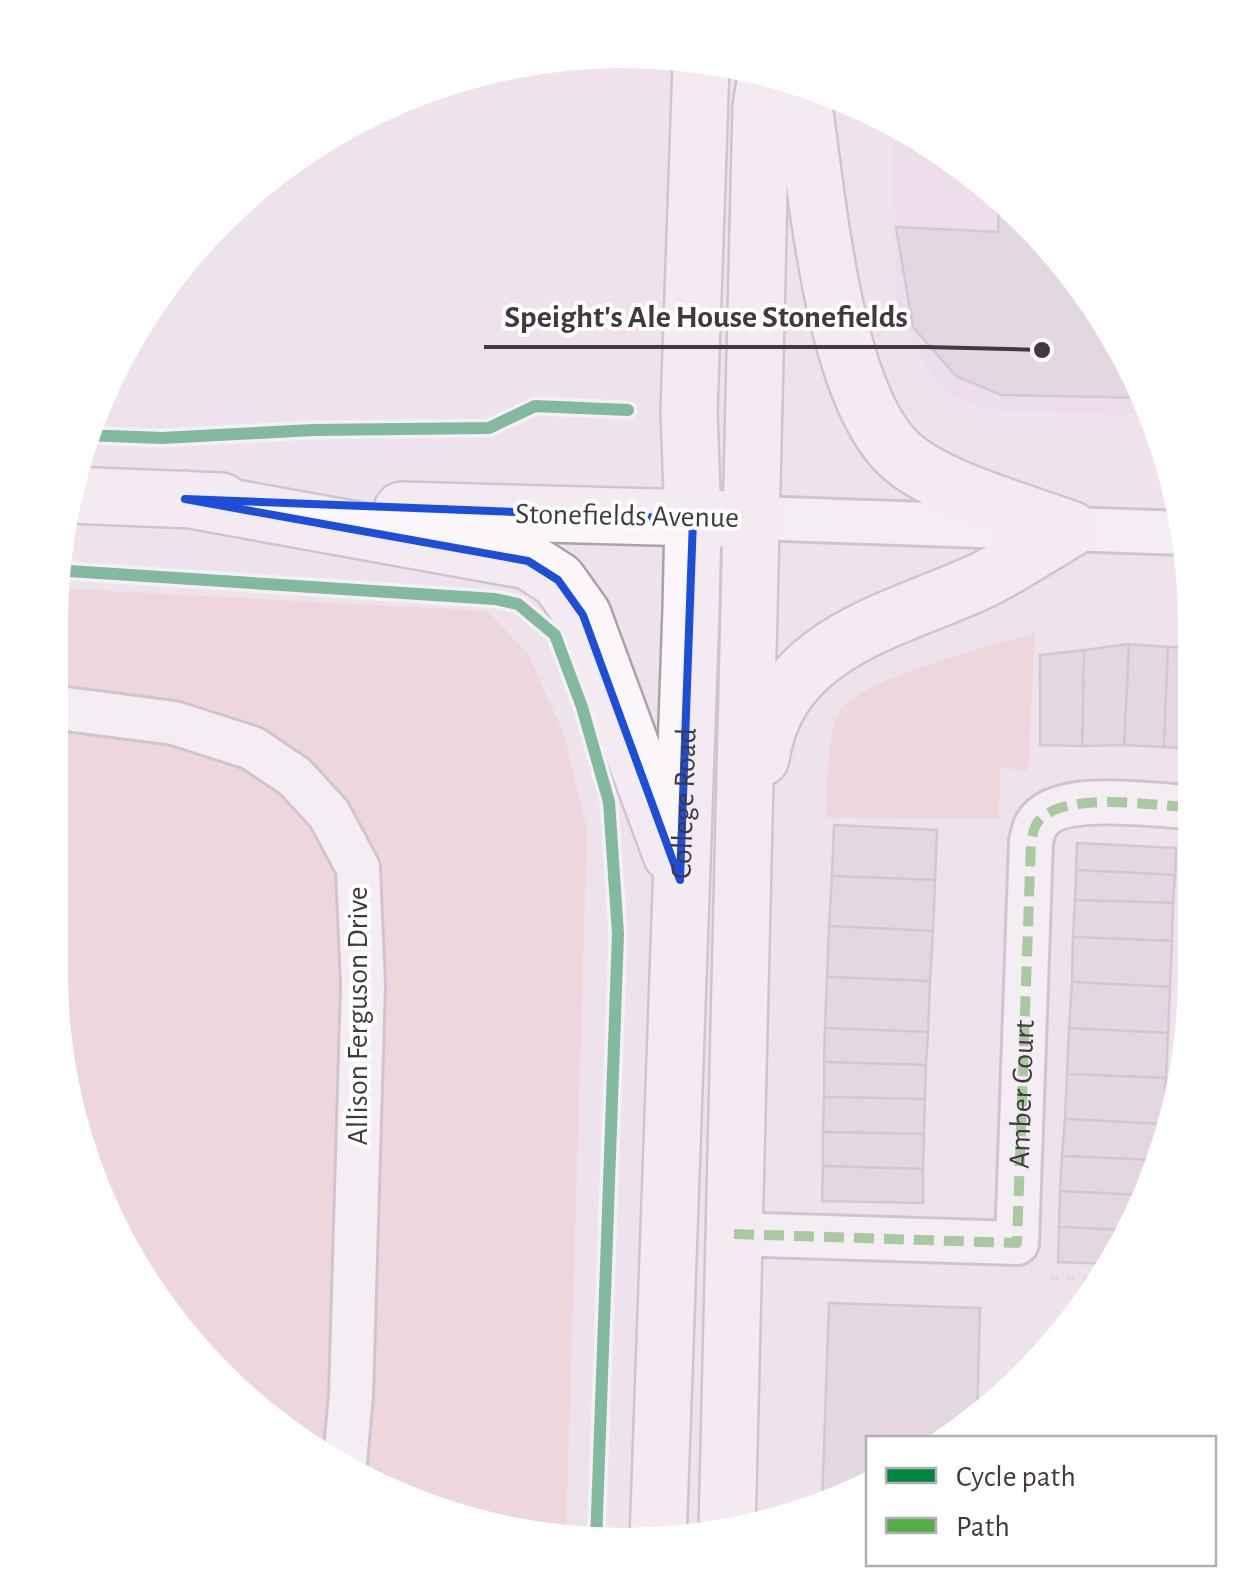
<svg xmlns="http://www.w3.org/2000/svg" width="1246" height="1596" viewBox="0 0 1246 1596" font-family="'Alegreya Sans',sans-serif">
  <rect width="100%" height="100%" fill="#eee2ec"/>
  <path fill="#edd7e9" d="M893 129 971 168 1119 336 1155 415 987 410 948 393 920 358 896 300Z"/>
  <g fill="#ebc9c9">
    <path d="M51 588 488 611 529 656 564 734 587 830 566 1538 475 1527 337 1470 218 1379 127 1260 70 1122 50 973Z"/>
    <path d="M1035 633 1028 770 1000 768 999 819 826 817C828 787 825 736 841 710 862 678 994 645 1035 633Z"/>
  </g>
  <g fill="#d4cdd6" stroke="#afa8b1" stroke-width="2.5">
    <path d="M999 200 1119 336 1147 398 1001 395 956 376 913 327 896 227 998 232Z"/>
    <path d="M1129 644 1168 647 1164 747 1124 745Z"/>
    <path d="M1129 644 1124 745 1082 746 1084 650Z"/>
    <path d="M1168 647 1194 648 1192 749 1164 747Z"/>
    <path d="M1084 650 1082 746 1040 745V655Z"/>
    <path d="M834 825 937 830 935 880 832 876Z"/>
    <path d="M1077 843 1176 848 1175 875 1076 870Z"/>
    <path d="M1076 870 1175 875 1173 903 1075 900Z"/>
    <path d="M832 876 935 880 933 931 829 926Z"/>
    <path d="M1075 900 1173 903 1172 941 1073 937Z"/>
    <path d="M829 926 933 931 930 981 827 977Z"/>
    <path d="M1073 937 1172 941 1170 987 1072 982Z"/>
    <path d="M827 977 930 981 928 1032 825 1028Z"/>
    <path d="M1072 982 1170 987 1168 1033 1069 1028Z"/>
    <path d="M825 1028 928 1032 926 1065 824 1062Z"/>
    <path d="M1069 1028 1168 1033 1166 1078 1067 1074Z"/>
    <path d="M824 1062 926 1065 925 1099 824 1097Z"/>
    <path d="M1067 1074 1166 1078 1163 1124 1065 1119Z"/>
    <path d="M824 1097 925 1099 924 1134 823 1132Z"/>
    <path d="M1065 1119 1163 1124 1168 1125 1154 1160 1062 1156Z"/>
    <path d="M823 1132 924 1134 923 1169 823 1166Z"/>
    <path d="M1062 1156 1154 1160 1139 1195 1060 1191Z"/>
    <path d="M823 1166 923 1169V1203L822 1201Z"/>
    <path d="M1060 1191 1139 1195 1125 1230 1059 1227Z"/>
    <path d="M1059 1227 1125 1230 1111 1264 1058 1262Z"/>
    <path d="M829 1303 980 1308 977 1421 952 1438H868V1486L822 1505Z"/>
  </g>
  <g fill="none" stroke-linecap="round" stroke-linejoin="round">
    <g stroke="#aba2a9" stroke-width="48">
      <g id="minor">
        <path d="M753 518 1184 533"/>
        <path d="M51 707 174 723 252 748 295 777 329 814 358 868 363 984 351 1395 344 1473"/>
        <path id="s1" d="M734 1234 1017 1243 1031 841C1033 835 1033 830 1036 825 1056 789 1154 806 1190 807"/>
      </g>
    </g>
    <g stroke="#aba2a9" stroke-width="60">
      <g id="secondary">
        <path d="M801 84C816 179 830 383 896 451 930 487 1022 511 1070 529"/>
        <path d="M69 495 221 501"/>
        <path d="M185 499 528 561 558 580 583 615 671 854"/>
        <path d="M402 510 731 519"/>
        <path d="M761 758C779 641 893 622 983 580 1013 565 1041 546 1070 529"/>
        <path d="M727 1532 761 107 767 69"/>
        <path id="s2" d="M658 1541 691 610 693 519 689 411 701 65"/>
      </g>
    </g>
    <path stroke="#d6d2d5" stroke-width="6" stroke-dasharray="8 8" stroke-linecap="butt" d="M1051 1277 1104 1279"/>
    <use href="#minor" stroke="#fcfbfc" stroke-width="42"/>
    <use href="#secondary" stroke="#fbf6f9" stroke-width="55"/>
    <path stroke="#56ac46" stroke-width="10" stroke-dasharray="20 10" stroke-linecap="butt" d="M734 1234 1017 1243 1031 841C1033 835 1033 830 1036 825 1056 789 1154 806 1190 807"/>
    <g stroke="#fff" stroke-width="19">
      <g id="cycleway">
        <path d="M83 435 162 438 313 430 489 428 535 406 628 410"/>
        <path d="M54 570 495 599 518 604 555 635 582 707 609 802 618 934 596 1542"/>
      </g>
    </g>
    <use href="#cycleway" stroke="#00873e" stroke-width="12"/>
  </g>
  <path d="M0 0H1246V1596H0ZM185 499 693 519 680 880 583 615 558 580 528 561Z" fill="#eee2ec" fill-opacity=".55" fill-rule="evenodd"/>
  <path fill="none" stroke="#1d4ed8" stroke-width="8" stroke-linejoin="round" d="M185 499 693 519 680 880 583 615 558 580 528 561Z"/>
  <g text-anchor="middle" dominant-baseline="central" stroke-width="8" stroke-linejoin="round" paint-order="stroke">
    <g font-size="30" fill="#423940" stroke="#fff">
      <text transform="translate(627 516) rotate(1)">Stonefields Avenue</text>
      <text stroke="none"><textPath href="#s2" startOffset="738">College Road</textPath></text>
      <text transform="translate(358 1016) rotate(-90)">Allison Ferguson Drive</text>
      <text stroke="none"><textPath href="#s1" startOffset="432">Amber Court</textPath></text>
    </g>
  </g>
  <path d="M0 0H1246V1596H0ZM623 68H623A555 555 0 0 1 1178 623V973A555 555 0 0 1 623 1528H623A555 555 0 0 1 68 973V623A555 555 0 0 1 623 68Z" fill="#fff" fill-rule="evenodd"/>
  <path fill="none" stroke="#423940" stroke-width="4" d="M1042 350L927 347H484"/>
  <circle fill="#423940" stroke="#fff" stroke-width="4" cx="1042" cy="350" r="10"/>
  <g font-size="32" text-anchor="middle" font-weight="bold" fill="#423940" stroke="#fff" stroke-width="8" stroke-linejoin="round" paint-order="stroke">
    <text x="706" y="327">Speight's Ale House Stonefields</text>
  </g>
  <rect x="866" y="1436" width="350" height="130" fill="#ffffff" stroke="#b3b0b3" stroke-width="2.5"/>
  <rect x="886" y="1468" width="50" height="15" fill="#00873e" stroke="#b3b0b3" stroke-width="2.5"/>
  <text x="956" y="1486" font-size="30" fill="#423940">Cycle path</text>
  <rect x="886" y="1518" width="50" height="15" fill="#56ac46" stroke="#b3b0b3" stroke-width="2.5"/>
  <text x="956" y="1536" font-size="30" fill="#423940">Path</text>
</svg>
